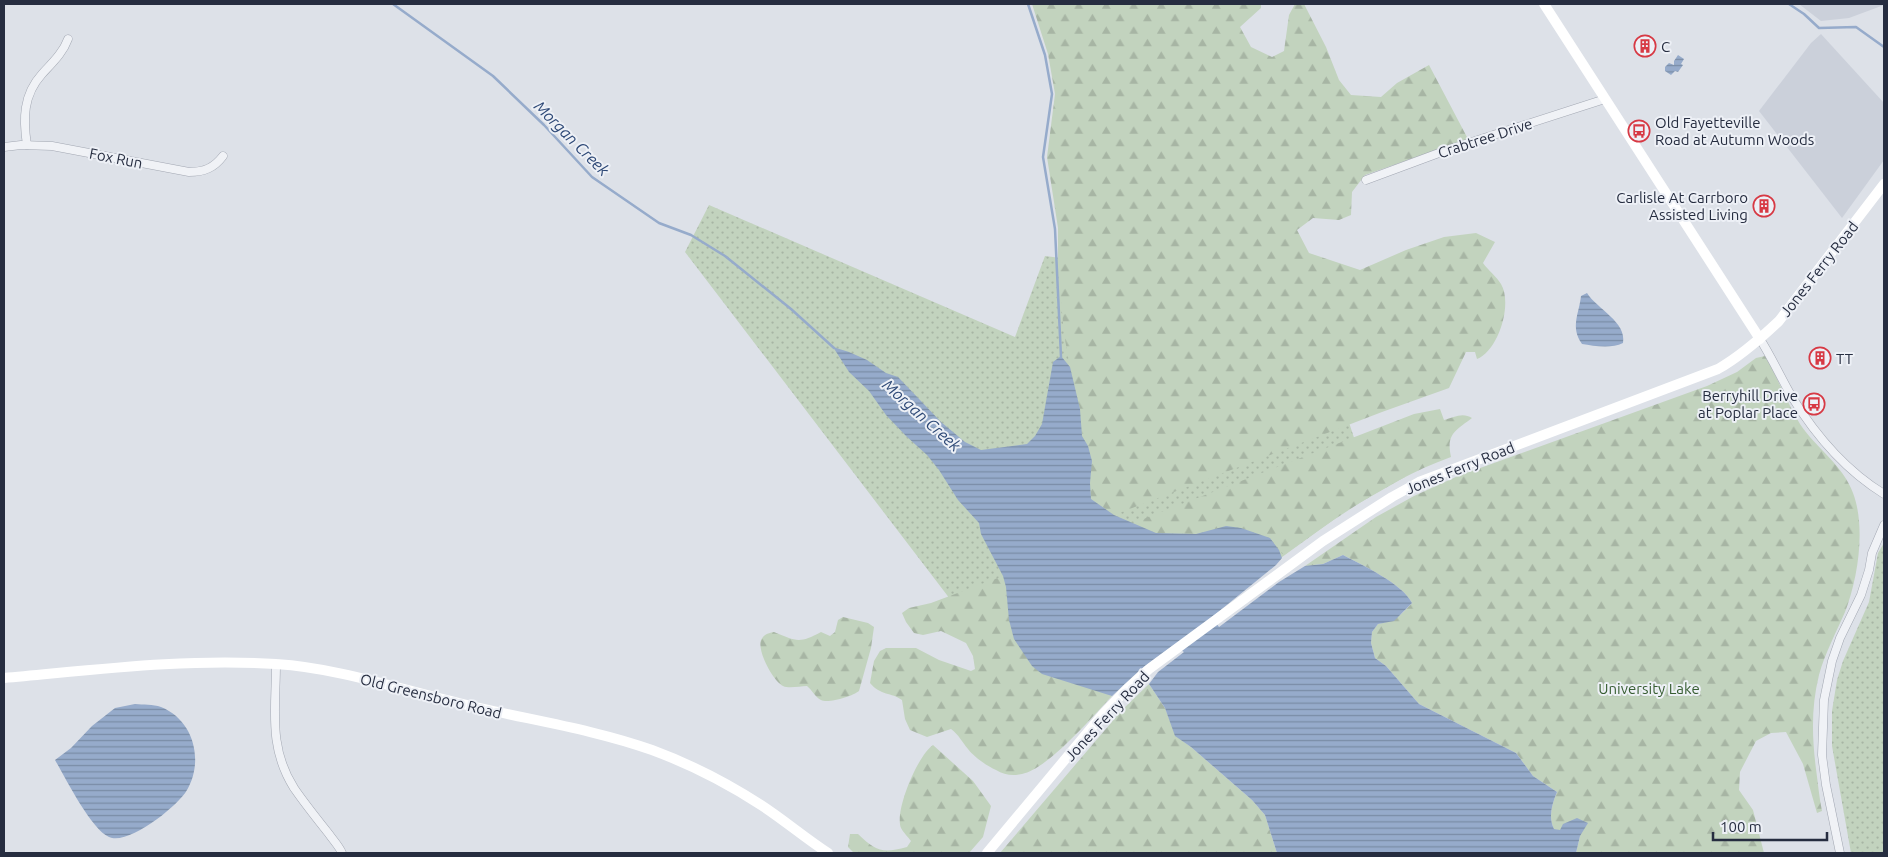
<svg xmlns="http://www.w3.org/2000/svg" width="1888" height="857" viewBox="0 0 1888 857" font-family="Ubuntu,sans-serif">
  <defs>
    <pattern id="grass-dots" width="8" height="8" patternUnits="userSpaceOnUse" patternTransform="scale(1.25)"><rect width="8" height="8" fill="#c2d3be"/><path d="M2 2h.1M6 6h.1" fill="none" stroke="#a7b5a4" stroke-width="1.8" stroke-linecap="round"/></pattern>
    <pattern id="forest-firs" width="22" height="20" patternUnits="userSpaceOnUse" patternTransform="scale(1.25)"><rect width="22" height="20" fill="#c2d3be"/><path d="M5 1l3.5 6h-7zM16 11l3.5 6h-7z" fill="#a7b5a4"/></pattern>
    <pattern id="water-rules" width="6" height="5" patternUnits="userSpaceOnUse" patternTransform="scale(1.25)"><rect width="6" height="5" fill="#96abcb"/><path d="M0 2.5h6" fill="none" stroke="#7a8ca6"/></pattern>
  </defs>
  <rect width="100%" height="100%" fill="#dde1e8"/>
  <g fill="#cbd0da">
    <path d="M1799 4H1884V5L1849 18 1821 21Z"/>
    <path d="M1821 34 1884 103V160L1842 218 1759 111 1811 43Z"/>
  </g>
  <g fill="url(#grass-dots)">
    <path d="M1225 44 1360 456 1405 477 1347 510 1151 652 1102 701 1063 747 685 252 709 205 1015 337 1045 256 1069 259Z"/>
    <path d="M1884 543V853H1851L1832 746V711L1837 680 1843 661 1869 602 1878 553Z"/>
  </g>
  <g fill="url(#forest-firs)">
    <path d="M1032 4H1261V8L1240 27 1251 47 1272 57 1284 51 1289 15 1295 4H1304L1326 47 1339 80 1351 95 1381 97 1397 83 1429 65 1468 139 1365 175 1352 192 1351 215 1339 220 1313 218 1297 230 1309 253 1360 270 1406 250 1444 237 1476 233 1495 242 1483 263C1488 270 1497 277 1501 284 1513 304 1498 351 1477 359L1475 352H1466L1449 388 1382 412 1114 515 1091 499 1088 446 1082 436 1080 409 1070 367 1064 334 1058 268V228L1047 157 1055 94 1048 54Z"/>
    <path d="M1765 356C1778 378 1787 403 1800 424 1816 448 1843 465 1853 493 1866 527 1858 579 1845 612 1836 633 1825 653 1819 675 1811 707 1812 737 1816 769 1818 783 1819 797 1822 811L1817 813 1803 764 1786 732 1771 733 1756 741 1740 772 1739 790 1753 810 1764 853H1576L1580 836 1554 829C1548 817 1552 804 1557 792L1533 776 1516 753 1419 704 1386 666 1375 658 1371 643 1372 632 1378 624C1396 620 1399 617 1412 603 1403 584 1362 565 1343 555L1323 564 1305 566 1376 517 1414 496 1458 476 1707 386 1737 372 1756 358Z"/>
    <path d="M1440 409 1444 420C1454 417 1463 412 1472 418 1455 431 1446 434 1451 457 1390 479 1337 517 1284 555L1270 538 1241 528 1226 526 1196 534 1156 533 1133 523 1414 414Z"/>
    <path d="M1003 576 1006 587 1009 620 1099 691 1112 696C1093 716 1048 769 1022 774 1013 776 1004 775 996 770 987 766 974 757 968 749 962 742 959 735 951 729L927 737 910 730 905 719 902 700C891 692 881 696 870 683L874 661 880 651 886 648H916L939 660 971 671 975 669 973 656 966 643 941 631 923 635 914 633 906 622 902 613 909 608 931 603Z"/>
    <path d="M843 617 868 623 874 627 871 648 859 691C853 696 828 704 821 700 816 698 812 690 807 686 800 686 789 689 783 686 773 681 757 651 761 640 764 634 769 633 774 632 796 641 799 644 821 632L830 636 835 632 838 620Z"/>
    <path d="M1149 684 1165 708 1176 736 1191 747 1252 800 1265 815 1277 853H1000L1122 710Z"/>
    <path d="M933 745 973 781 991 806 983 837 969 853H854L848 847 850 834H858C876 851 882 854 907 847L911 841C908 837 903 832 901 828 894 811 918 755 933 745Z"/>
  </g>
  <g fill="url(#water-rules)">
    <path d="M1678 55 1684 59 1681 64 1683 65 1678 72 1675 71 1671 75 1665 71V67L1669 63 1674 65V61Z"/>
    <path d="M1587 293C1597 309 1627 322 1623 343 1611 349 1594 346 1582 344 1570 327 1579 314 1581 296Z"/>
    <path d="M833 347 849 352 867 360 886 373 898 377 941 422 965 442 981 450 1027 444 1035 436 1042 424 1053 362 1061 356 1070 367 1080 409 1082 436 1088 446 1092 461 1090 483 1091 499 1114 515 1156 533 1196 534 1226 526 1241 528 1270 538 1279 550 1282 558 1276 565 1212 617 1219 627 1279 582 1305 566 1323 564 1343 555C1362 565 1403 584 1412 603L1394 621 1378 624 1372 632 1371 643 1375 658 1386 666 1419 704 1516 753 1533 776 1557 792C1552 804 1548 817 1554 829L1560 830 1563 824 1577 818 1588 823 1580 836 1576 853H1277L1265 815 1252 800 1191 747 1175 736 1165 708 1149 684 1158 672 1184 652 1174 645 1140 670 1112 696 1042 674 1032 666 1014 639 1009 620 1006 587 1003 576 981 534 979 523 958 500 939 470 927 455 906 436 886 415 869 391 849 372Z"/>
    <path d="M135 704C143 705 153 704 161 707 194 720 204 761 187 790 178 806 128 846 109 837 91 829 66 779 55 760L71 748 92 726 115 708Z"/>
  </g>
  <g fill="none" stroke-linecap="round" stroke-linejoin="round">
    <g stroke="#96abcb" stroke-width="2.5">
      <path d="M393 4 493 76 544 125 592 177 659 223 691 235 725 256 791 309 834 348"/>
      <path d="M1028 4 1045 55 1052 94 1043 157 1055 229 1061 357"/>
      <path d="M1789 4 1804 14 1819 28 1856 27 1884 47"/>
    </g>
    <g stroke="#a2a7b2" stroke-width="9">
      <g id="street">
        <path d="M27 145C23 119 23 95 42 74 52 63 63 53 68 39"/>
        <path d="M4 147 21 145 52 146 189 172C204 172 214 168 223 156"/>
        <path d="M1366 180 1447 150 1605 99"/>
        <path d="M1760 339C1772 358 1781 378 1792 397 1816 436 1845 470 1884 494"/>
        <path d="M276 664C276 709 268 747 294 788 305 804 317 819 329 834 333 840 339 846 342 853"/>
        <path d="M1840 853 1826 785 1822 755 1824 700 1832 661 1840 638 1861 595 1869 570 1872 553 1884 525"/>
      </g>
    </g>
    <use href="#street" stroke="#f0f2f6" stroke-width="8"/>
    <g stroke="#fff" stroke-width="10">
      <path d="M1544 4 1760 339"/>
      <path d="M4 678C94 670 186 658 276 664 338 668 399 689 459 703 523 719 590 728 652 750 690 764 727 783 761 805 784 820 805 838 828 853"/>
      <path d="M987 853 1103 714 1127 689 1149 669 1323 541 1392 497 1419 482 1718 369C1741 356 1760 339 1779 321L1884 184"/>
    </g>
  </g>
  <defs>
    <g id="building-ring" transform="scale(1.125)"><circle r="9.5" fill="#edf0f6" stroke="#d73944" stroke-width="1.5"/><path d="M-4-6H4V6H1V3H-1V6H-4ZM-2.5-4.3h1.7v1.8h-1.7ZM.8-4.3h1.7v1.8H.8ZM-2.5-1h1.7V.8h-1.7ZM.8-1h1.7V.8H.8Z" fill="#d73944"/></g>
    <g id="bus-ring" transform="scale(1.125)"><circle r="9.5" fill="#edf0f6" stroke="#d73944" stroke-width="1.5"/><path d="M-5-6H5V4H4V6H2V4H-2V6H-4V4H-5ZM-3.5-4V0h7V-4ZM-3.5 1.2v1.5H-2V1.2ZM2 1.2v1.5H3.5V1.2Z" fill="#d73944"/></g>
  </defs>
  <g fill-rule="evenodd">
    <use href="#building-ring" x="1645" y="46"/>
    <use href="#bus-ring" x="1639" y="131"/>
    <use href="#building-ring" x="1764" y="206"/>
    <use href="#building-ring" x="1820" y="358"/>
    <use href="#bus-ring" x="1814" y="404"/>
  </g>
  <g text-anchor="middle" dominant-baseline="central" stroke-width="4" stroke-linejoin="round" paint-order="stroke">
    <g font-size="15" fill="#262d40" stroke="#edf0f6" text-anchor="start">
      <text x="1661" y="46">C</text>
      <text x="1655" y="122">Old Fayetteville<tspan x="1655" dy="17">Road at Autumn Woods</tspan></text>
      <text x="1748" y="197" text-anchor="end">Carlisle At Carrboro<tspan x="1748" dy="17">Assisted Living</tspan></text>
      <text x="1836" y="358">TT</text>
      <text x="1798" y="395" text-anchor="end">Berryhill Drive<tspan x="1798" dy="17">at Poplar Place</tspan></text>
    </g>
    <g font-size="15" fill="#262d40" stroke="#edf0f6">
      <text transform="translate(1485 138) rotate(-18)">Crabtree Drive</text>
      <text transform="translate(116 158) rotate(11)">Fox Run</text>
      <text transform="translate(1819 269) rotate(-52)">Jones Ferry Road</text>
      <text transform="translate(1460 468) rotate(-22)">Jones Ferry Road</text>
      <text transform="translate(431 696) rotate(14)">Old Greensboro Road</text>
      <text transform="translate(1107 716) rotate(-47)">Jones Ferry Road</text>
    </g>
    <g font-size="15" fill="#375d32" stroke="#edf0f6">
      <text x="1649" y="688">University Lake</text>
    </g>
    <g font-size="16" font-style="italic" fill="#2d4876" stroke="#edf0f6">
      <text transform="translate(572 138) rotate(45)">Morgan Creek</text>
      <text transform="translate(922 415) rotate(42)">Morgan Creek</text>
    </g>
  </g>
  <rect width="1888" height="857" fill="none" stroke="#262d40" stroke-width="10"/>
  <path d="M1713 832v8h114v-8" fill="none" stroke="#262d40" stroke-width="2.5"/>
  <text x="1720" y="832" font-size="15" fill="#262d40" stroke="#edf0f6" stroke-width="4" paint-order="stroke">100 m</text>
</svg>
